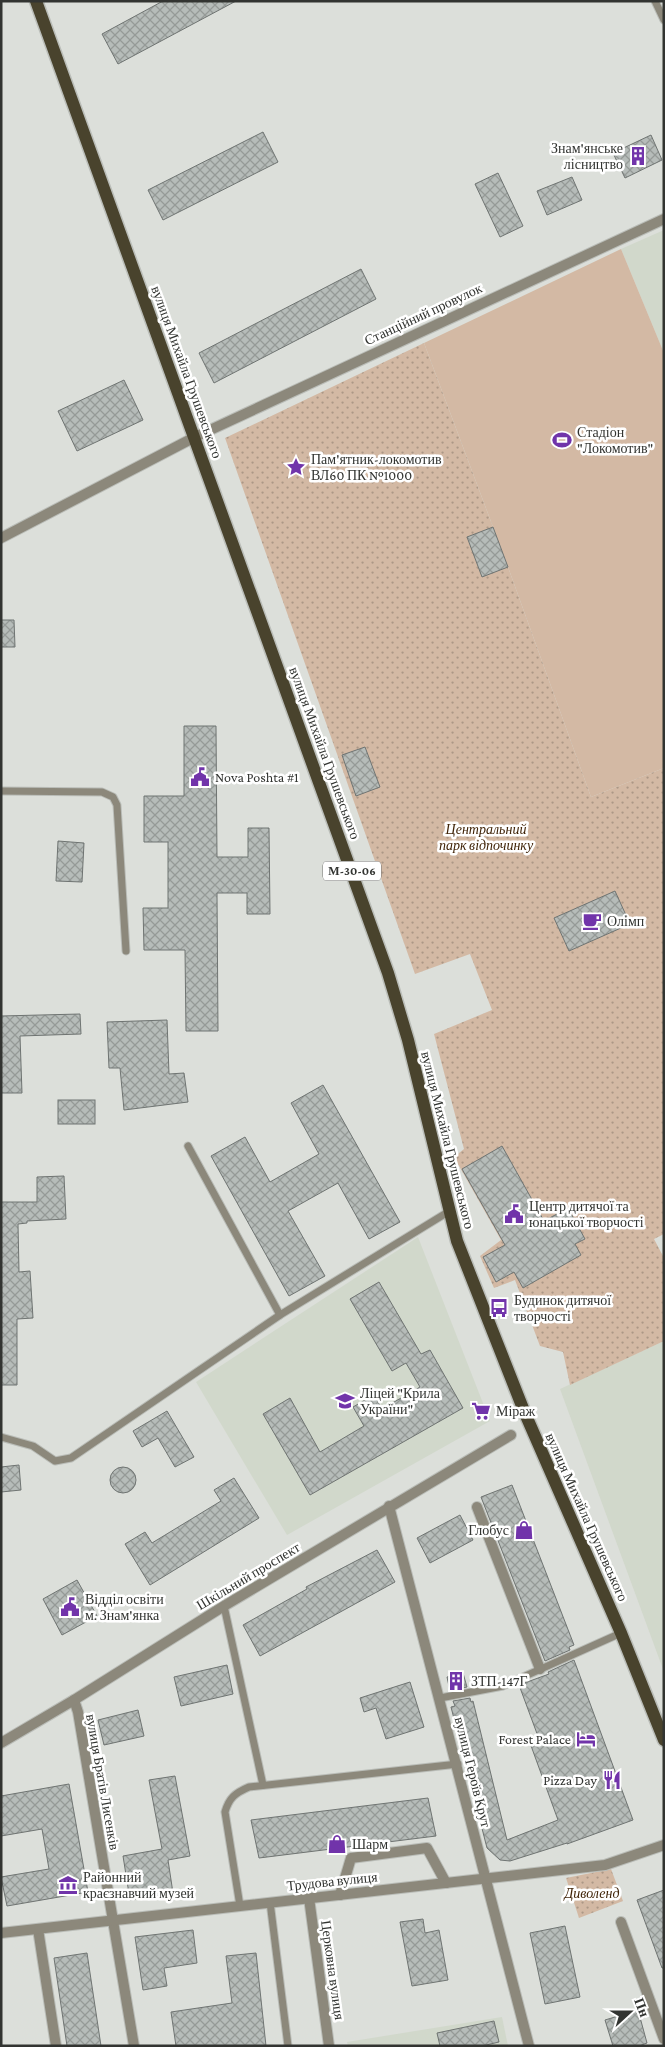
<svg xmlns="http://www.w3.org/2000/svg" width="665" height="2047" viewBox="0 0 665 2047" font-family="'Crimson Pro',serif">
  <defs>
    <pattern id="park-dots" width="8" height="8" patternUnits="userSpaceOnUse" patternTransform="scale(1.25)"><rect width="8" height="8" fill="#d3b9a4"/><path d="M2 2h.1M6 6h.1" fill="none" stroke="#ac9786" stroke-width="1.8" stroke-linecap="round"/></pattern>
    <pattern id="building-cross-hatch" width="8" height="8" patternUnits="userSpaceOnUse" patternTransform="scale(1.25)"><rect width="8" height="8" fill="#b6bcb9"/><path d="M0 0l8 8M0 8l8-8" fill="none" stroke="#959a97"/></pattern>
  </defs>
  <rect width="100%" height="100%" fill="#dcdfda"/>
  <g fill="#d1d8cb">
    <path d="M664 230V353L621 249Z"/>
    <path d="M418 1237 490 1421 287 1535 196 1382Z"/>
    <path d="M664 1341V1672L560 1389Z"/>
    <path d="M502 2017 508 2046H348L347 2042Z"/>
  </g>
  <path fill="#d3b9a4" d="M621 249 664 353V768L591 797 508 567 424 343Z"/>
  <g fill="url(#park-dots)">
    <path d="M424 343 508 567 591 797 664 768V1234L654 1239 664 1258V1341L570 1385 563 1352 540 1346 515 1280 494 1288 480 1256 501 1240 454 1157 464 1149 434 1034 492 1010 470 954 415 974 225 438Z"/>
    <path d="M611 1869 623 1901 579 1918 566 1878Z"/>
  </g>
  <g fill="url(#building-cross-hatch)" stroke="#6f7472">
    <path d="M163 1H236L118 64 102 34Z"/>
    <path d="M263 132 278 162 163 220 148 190Z"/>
    <path d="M651 135 662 160 625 178 613 153Z"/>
    <path d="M498 173 523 226 500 237 475 184Z"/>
    <path d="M572 177 582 200 547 215 537 191Z"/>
    <path d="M361 269 376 299 214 383 199 353Z"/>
    <path d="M124 380 143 420 77 451 58 411Z"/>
    <path d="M493 527 508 567 482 577 467 537Z"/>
    <path d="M1 620H14L15 647H1Z"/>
    <path d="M184 726H216L217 857H248V828H269L270 914H247V893H217L218 1031H186L185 950H144L143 908H168V842H144V796H184Z"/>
    <path d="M365 747 380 787 356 796 342 755Z"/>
    <path d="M58 841 84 843 82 882 56 881Z"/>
    <path d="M615 891 630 924 569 951 554 918Z"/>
    <path d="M80 1014 81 1034 20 1036 22 1093H1V1016Z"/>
    <path d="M167 1020 169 1074 184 1073 188 1102 124 1110 120 1068H109L107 1022Z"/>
    <path d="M323 1085 400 1222 369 1239 338 1183 288 1211 325 1276 289 1296 211 1156 245 1137 270 1182 319 1154 291 1103Z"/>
    <rect x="58" y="1100" width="37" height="24"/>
    <path d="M502 1146 544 1221 568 1208 585 1239 575 1244 581 1255 523 1288 514 1272 496 1282 483 1257 505 1245 462 1169Z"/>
    <path d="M64 1176 66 1219 27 1221V1223L18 1224 19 1272 30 1271 33 1318 17 1319V1385H1V1202H37V1177Z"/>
    <path d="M379 1282 421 1354 430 1350 463 1408 310 1495 263 1414 290 1398 320 1452 364 1426 353 1407 374 1395 382 1409 420 1387 406 1363 392 1371 350 1299Z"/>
    <path d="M167 1411 194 1457 175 1467 158 1438 142 1447 133 1431Z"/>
    <path d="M19 1465 21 1490 1 1492V1467Z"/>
    <circle cx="123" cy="1480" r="13"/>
    <path d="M234 1478 259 1518 150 1585 125 1544 145 1532 152 1543 221 1501 214 1490Z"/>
    <path d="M512 1485 574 1645 569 1647 570 1650 545 1661 481 1497Z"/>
    <path d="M460 1515 473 1540 430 1563 417 1538Z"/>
    <path d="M377 1550 395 1582 260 1656 243 1625 307 1589 306 1587Z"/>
    <path d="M77 1580 97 1616 62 1635 43 1599Z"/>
    <path d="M574 1660 633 1820 567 1844V1843L510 1861 500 1860 487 1848 451 1707 455 1706 453 1701 470 1698 471 1702 473 1701 507 1840 558 1820 530 1743 539 1739 519 1685 549 1674 548 1672Z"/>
    <path d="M227 1665 233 1694 181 1706 174 1677Z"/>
    <path d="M463 1673 467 1687 450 1691 447 1677Z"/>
    <path d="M410 1682 424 1727 386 1739 376 1708 364 1712 360 1698Z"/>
    <path d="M138 1710 144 1736 104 1745 98 1720Z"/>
    <path d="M175 1776 190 1856 168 1860 173 1893 130 1900 123 1856 162 1849 149 1780Z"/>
    <path d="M69 1784 88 1892 7 1906 1 1877 49 1869 42 1829 1 1836V1796Z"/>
    <path d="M428 1798 436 1836 259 1858 251 1820Z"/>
    <path d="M664 1890V1968H662L637 1900Z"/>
    <path d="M423 1919 425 1933 439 1930 448 1980 412 1986 400 1922Z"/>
    <path d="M565 1926 580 1997 545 2004 530 1933Z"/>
    <path d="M193 1930 197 1963 164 1968 167 1986 143 1990 135 1937Z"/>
    <path d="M87 1953 101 2046H67L54 1958Z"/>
    <path d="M256 1953 266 2046H176L171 2012 232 2003 226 1956Z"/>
    <path d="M638 2010 647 2043 639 2046H613L605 2020Z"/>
    <path d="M494 2021 499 2042 482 2046H440L437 2033Z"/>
  </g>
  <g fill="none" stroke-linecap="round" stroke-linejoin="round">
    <g stroke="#babdb8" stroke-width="9">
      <g id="lane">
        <path d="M655 1 664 20"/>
        <path d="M1 791 102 792 113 797 117 805 126 951"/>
        <path d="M188 1146 280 1315"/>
        <path d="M1 1437 33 1446 55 1461 71 1458 280 1315 448 1212"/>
        <path d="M224 1606 263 1785"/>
        <path d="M440 1698 503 1686 621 1633"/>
        <path d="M270 1902 288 2046"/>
        <path d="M240 1906 225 1812C229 1798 235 1793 249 1787L458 1764"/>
      </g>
    </g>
    <g stroke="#babdb8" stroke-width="12">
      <g id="street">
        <path d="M1 538 195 437 664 219"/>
        <path d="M389 1506 529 2046"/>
        <path d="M477 1507 540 1669"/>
        <path d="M74 1700 78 1712 134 2046"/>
        <path d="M1 1743 74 1700 224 1606 511 1435"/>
        <path d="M340 1895 351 1858 427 1848 446 1883"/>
        <path d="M309 1898 329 2046"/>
        <path d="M621 1922 664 2039"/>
        <path d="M38 1929 56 2046"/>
        <path d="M1 1933 605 1865 664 1845"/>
      </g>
    </g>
    <g stroke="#babdb8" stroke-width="15">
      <path id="primary" d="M36 1 388 973 408 1040 457 1241 524 1411 621 1633 664 1740"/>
    </g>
    <use href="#lane" stroke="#8c887b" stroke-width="7"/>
    <use href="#street" stroke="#8c887b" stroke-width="10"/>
    <use href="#primary" stroke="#49432d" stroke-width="12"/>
  </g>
  <defs>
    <g id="building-bare" transform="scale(1.5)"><path d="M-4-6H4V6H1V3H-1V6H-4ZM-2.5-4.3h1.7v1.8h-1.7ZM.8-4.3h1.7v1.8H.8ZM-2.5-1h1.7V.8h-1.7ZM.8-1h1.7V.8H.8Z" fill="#7134aa" stroke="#fff" stroke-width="2.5" paint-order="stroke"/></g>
    <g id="stadium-bare" transform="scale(1.5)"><path d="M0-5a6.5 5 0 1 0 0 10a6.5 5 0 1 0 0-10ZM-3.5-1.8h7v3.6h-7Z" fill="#7134aa" stroke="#fff" stroke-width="2.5" paint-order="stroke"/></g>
    <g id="sight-bare" transform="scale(1.5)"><path d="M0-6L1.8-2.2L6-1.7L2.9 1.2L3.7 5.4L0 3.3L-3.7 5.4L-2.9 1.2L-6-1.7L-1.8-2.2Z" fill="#7134aa" stroke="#fff" stroke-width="2.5" paint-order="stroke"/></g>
    <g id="civic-bare" transform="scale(1.5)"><path d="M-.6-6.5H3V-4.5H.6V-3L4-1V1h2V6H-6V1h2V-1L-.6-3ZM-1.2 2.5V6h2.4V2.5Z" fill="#7134aa" stroke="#fff" stroke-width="2.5" paint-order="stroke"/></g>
    <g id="cafe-bare" transform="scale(1.5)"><path d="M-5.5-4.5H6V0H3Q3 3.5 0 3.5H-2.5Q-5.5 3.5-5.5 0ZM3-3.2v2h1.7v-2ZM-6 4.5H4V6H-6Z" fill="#7134aa" stroke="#fff" stroke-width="2.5" paint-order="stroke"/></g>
    <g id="bus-bare" transform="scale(1.5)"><path d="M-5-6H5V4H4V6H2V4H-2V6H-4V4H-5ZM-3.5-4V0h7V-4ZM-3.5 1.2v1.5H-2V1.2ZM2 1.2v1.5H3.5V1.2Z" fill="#7134aa" stroke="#fff" stroke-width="2.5" paint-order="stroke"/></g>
    <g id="school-bare" transform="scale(1.5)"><path d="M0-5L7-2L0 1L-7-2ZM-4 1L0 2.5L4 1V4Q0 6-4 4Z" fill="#7134aa" stroke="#fff" stroke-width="2.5" paint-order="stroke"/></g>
    <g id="supermarket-bare" transform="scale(1.5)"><path d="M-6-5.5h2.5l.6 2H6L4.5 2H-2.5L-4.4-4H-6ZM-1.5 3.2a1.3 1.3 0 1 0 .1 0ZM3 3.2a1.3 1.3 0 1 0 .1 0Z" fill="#7134aa" stroke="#fff" stroke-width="2.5" paint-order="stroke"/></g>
    <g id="shop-bare" transform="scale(1.5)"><path d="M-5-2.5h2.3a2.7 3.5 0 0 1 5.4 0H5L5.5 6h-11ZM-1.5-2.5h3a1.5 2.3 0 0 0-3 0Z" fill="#7134aa" stroke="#fff" stroke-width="2.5" paint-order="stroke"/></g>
    <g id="hotel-bare" transform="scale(1.5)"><path d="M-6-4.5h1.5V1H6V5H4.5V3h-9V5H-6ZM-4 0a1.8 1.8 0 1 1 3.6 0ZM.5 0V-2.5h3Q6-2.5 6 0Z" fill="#7134aa" stroke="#fff" stroke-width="2.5" paint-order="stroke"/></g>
    <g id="restaurant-bare" transform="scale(1.5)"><path d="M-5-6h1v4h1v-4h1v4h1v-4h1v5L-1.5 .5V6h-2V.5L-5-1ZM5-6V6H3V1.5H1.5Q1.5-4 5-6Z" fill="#7134aa" stroke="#fff" stroke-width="2.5" paint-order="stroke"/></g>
    <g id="museum-bare" transform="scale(1.5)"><path d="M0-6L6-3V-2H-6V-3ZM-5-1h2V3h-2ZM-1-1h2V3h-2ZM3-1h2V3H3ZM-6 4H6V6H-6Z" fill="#7134aa" stroke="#fff" stroke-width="2.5" paint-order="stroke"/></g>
  </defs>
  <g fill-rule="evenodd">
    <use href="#building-bare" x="638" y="156"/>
    <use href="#stadium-bare" x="562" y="440"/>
    <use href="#sight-bare" x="296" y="467"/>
    <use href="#civic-bare" x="200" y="777"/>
    <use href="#cafe-bare" x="592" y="921"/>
    <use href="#civic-bare" x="514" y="1214"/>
    <use href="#bus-bare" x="499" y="1308"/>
    <use href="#school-bare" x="345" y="1401"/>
    <use href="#supermarket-bare" x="481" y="1411"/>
    <use href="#shop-bare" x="524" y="1530"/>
    <use href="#civic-bare" x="70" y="1607"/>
    <use href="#building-bare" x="456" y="1681"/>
    <use href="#hotel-bare" x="586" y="1739"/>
    <use href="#restaurant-bare" x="612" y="1780"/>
    <use href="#shop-bare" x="337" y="1844"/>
    <use href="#museum-bare" x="68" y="1885"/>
  </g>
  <g text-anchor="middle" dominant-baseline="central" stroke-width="5" stroke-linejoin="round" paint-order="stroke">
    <rect fill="#fff" stroke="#70716f" stroke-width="1" x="323" y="861.5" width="58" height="19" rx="4"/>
    <g font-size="12" font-weight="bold" fill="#323431">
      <text x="352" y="871">М-30-06</text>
    </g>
    <g font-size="14" fill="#323431" stroke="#fff" text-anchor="start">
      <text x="623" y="148" text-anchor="end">Знам'янське<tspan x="623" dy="16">лісництво</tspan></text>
      <text x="577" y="432">Стадіон<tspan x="577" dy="16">"Локомотив"</tspan></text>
      <text x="311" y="459">Пам'ятник-локомотив<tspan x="311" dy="16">ВЛ60 ПК №1000</tspan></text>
      <text x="215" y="777">Nova Poshta #1</text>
      <text x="607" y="921">Олімп</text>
      <text x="529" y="1206">Центр дитячої та<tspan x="529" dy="16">юнацької творчості</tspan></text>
      <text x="514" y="1300">Будинок дитячої<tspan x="514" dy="16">творчості</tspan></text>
      <text x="360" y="1393">Ліцей "Крила<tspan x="360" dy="16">України"</tspan></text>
      <text x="496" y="1411">Міраж</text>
      <text x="509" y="1530" text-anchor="end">Глобус</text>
      <text x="85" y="1599">Відділ освіти<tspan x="85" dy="16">м. Знам'янка</tspan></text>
      <text x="471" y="1681">ЗТП-147Г</text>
      <text x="571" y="1739" text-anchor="end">Forest Palace</text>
      <text x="597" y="1780" text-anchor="end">Pizza Day</text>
      <text x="352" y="1844">Шарм</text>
      <text x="83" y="1877">Районний<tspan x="83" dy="16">краєзнавчий музей</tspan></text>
    </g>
    <g font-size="14" fill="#323431" stroke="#fff">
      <text transform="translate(423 314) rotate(-25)">Станційний провулок</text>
      <text transform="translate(187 372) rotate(70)">вулиця Михайла Грушевського</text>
      <text transform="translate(325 753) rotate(70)">вулиця Михайла Грушевського</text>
      <text transform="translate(448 1140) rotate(76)">вулиця Михайла Грушевського</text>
      <text transform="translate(587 1517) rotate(66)">вулиця Михайла Грушевського</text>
      <text transform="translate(248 1576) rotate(-31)">Шкільний проспект</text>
      <text transform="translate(473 1772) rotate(76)">вулиця Героїв Крут</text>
      <text transform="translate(103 1782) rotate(80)">вулиця Братів Лисенків</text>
      <text transform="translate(332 1881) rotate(-6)">Трудова вулиця</text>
      <text transform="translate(333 1970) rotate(82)">Церковна вулиця</text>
    </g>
    <g font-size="14" font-style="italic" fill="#402408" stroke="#fff">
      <text x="486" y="829">Центральний<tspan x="486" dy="16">парк відпочинку</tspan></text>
      <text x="592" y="1893">Диволенд</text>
    </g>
  </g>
  <rect width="665" height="2047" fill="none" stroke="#323431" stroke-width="5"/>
  <g transform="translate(630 2012) rotate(69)" stroke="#ffffff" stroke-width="4" paint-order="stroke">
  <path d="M0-4L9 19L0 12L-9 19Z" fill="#323431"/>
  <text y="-8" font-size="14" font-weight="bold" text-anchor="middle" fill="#323431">Пн</text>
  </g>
</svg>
